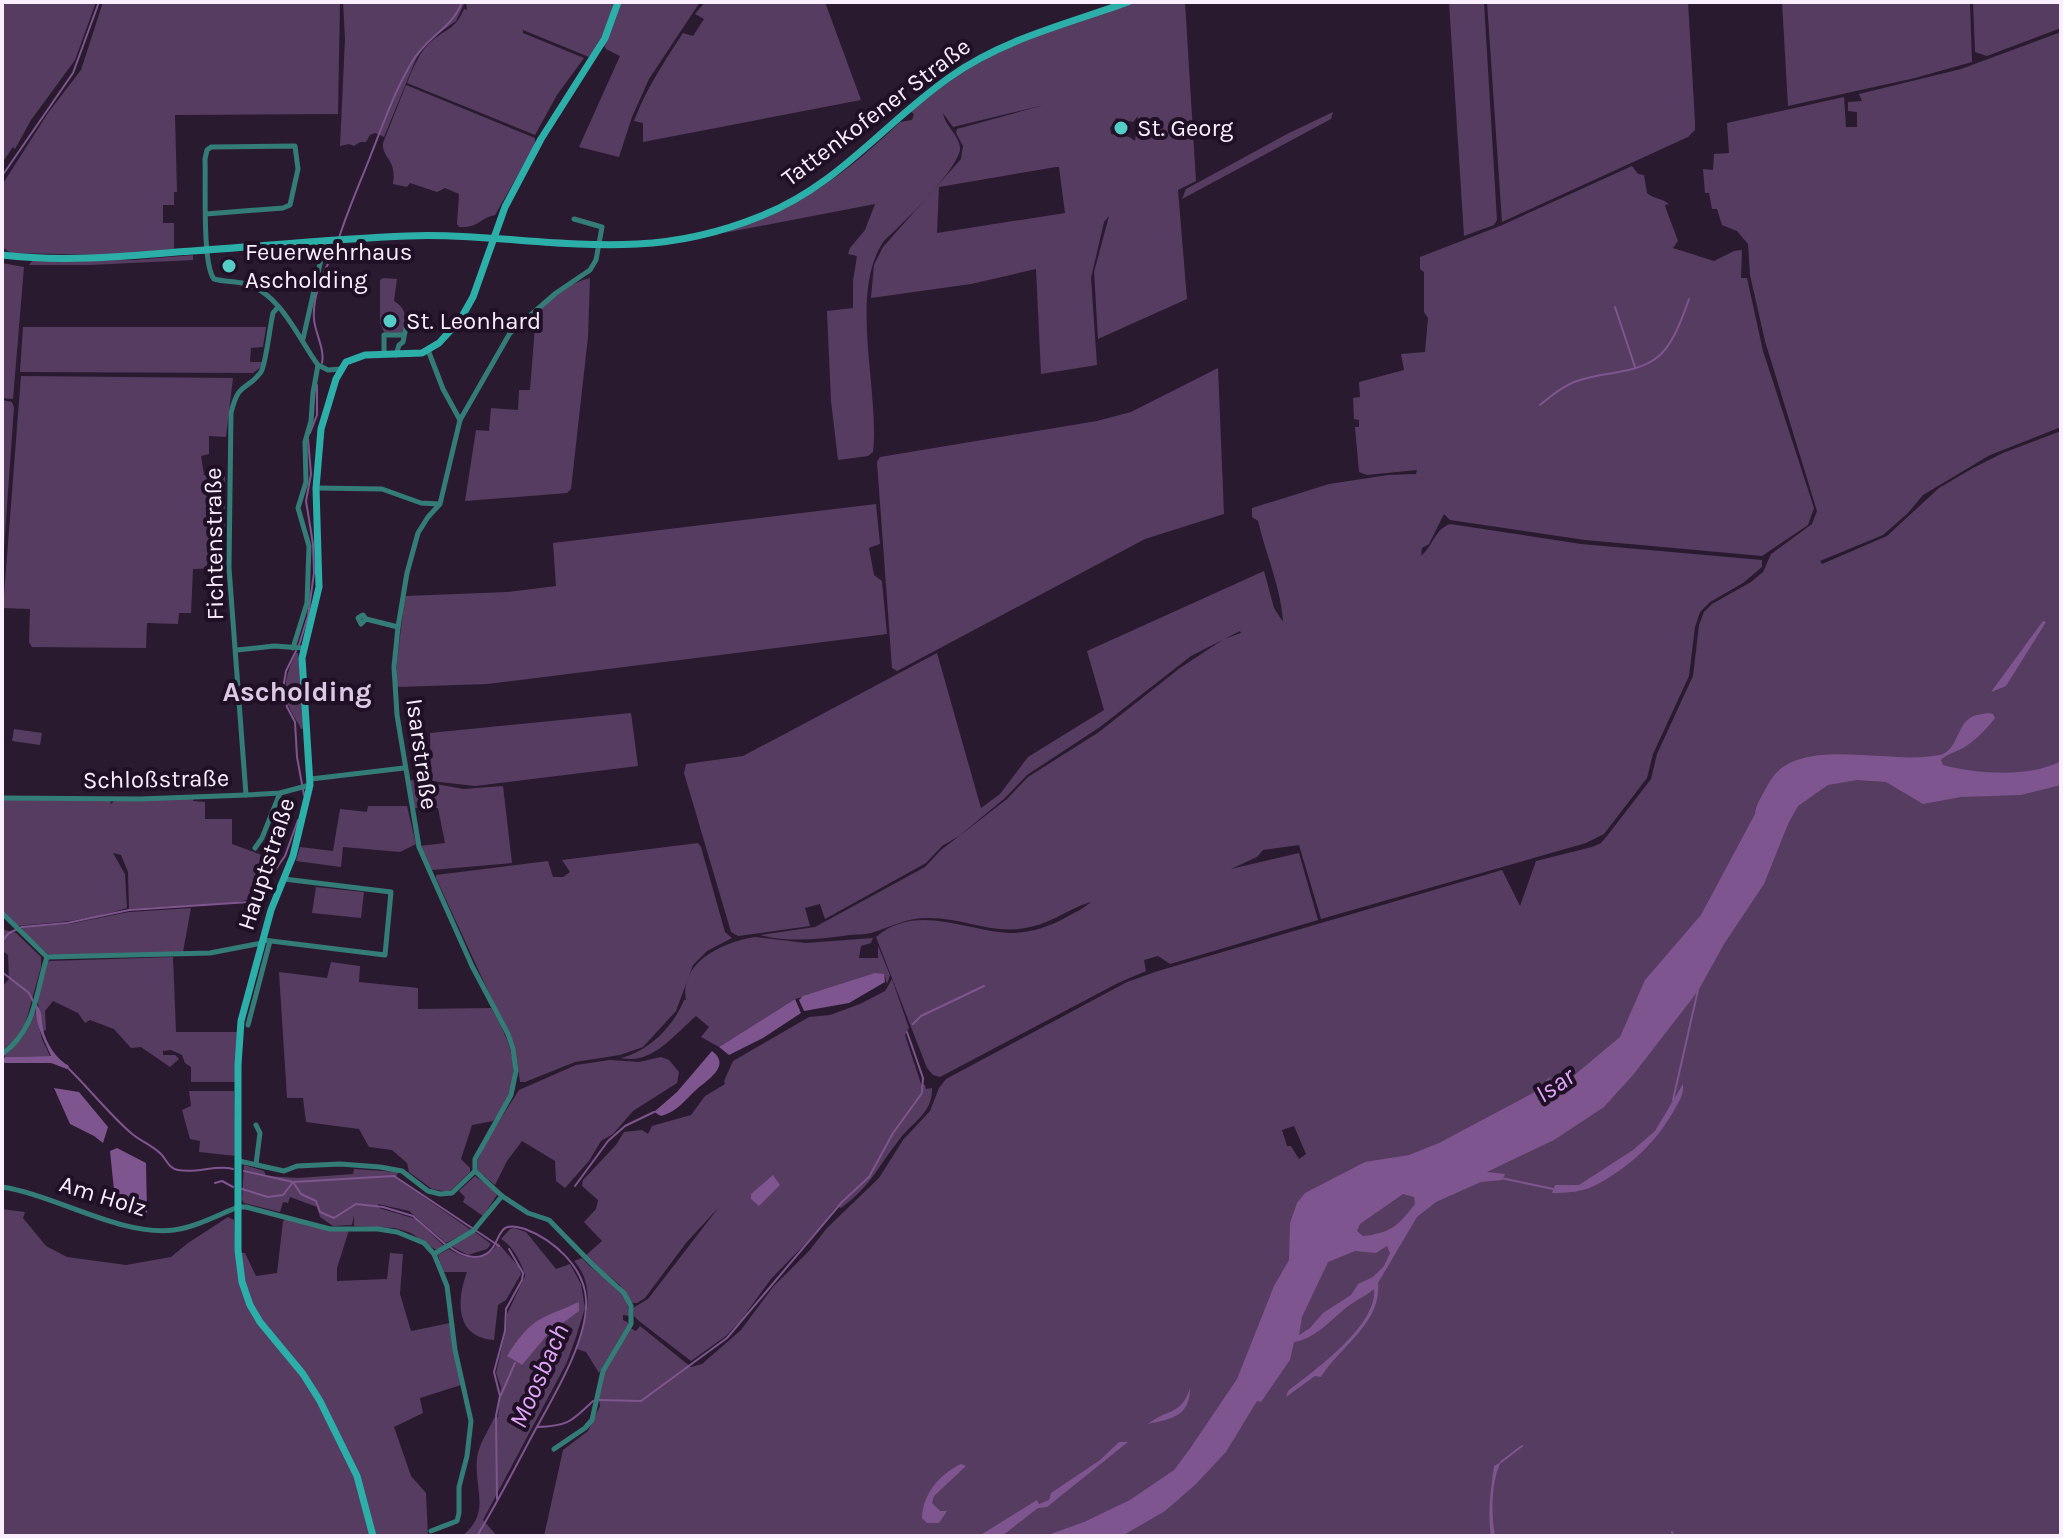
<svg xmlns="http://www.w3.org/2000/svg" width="2063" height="1538" viewBox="0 0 2063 1538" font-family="Karla,sans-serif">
  <rect width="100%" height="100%" fill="#2a1a30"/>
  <g fill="#563c60" fill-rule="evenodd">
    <path d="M2 2H96L75 60 31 120 15 149 13 147 2 163Z"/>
    <path d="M103 2H340L338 114 175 115 177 192H174V205H163V223H174V249L104 255 11 253 2 247V185L48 113 81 70Z"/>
    <path d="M343 2H465L456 21 428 41 416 59 384 137 375 133 370 135 366 142H360L354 146 349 144 340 146 345 39Z"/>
    <path d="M466 2H614L604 33 589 57 523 30V33L584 58 557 95 535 135 407 83C413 68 420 50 433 40 448 28 456 28 464 9L467 10Z"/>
    <path d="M620 2H700L649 79 632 117 619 157 579 147 620 56 606 49 604 45Z"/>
    <path d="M705 2H825L861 100 643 142V123L634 121C646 89 664 62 683 33L693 36 704 19 695 14Z"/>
    <path d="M1137 2H1185L1196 181 1178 190 1187 299 1098 339 1094 272 1109 216 1104 222 1091 278 1097 365 1041 374 1036 269 971 284 871 298 874 265 883 247 961 159 963 146 956 133 957 129 1044 105 953 127 943 113C945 126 958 134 960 147 962 166 900 226 884 241 848 292 880 392 873 452L868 456 838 460 831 401 827 311 853 308V281L857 256 848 254 850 248 865 230 875 204 724 233C801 207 841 178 900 122L912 120 914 114 911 112 915 108C936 91 957 75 981 62 1029 35 1085 19 1137 2ZM1138 116 1135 141 1129 137 1111 134 1110 128 1116 118 1133 122ZM1056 167H1059L1065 213 937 233 939 187Z"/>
    <path d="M1449 2H1484L1497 220 1494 225 1464 236Z"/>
    <path d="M1487 2H1688L1695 122V130L1688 137 1502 222Z"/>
    <path d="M1782 2H1970L1972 62 1915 78 1788 106Z"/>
    <path d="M1973 2H2061V28L1987 56 1975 52Z"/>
    <path d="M2061 32V427L1990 455 1923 495 1908 513 1883 535 1820 561 1822 564 1887 536 1939 488 1973 468 2003 453 2061 431V1536H544L563 1450 588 1431 600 1406C594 1379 617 1351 630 1328L636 1331 640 1326 691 1367 702 1364 741 1330 773 1287 809 1251 827 1228 879 1178 903 1140 930 1111 939 1088 946 1079 1127 982 1158 971 1502 870 1520 906 1536 861 1592 847 1601 843 1607 836 1651 779 1657 754 1693 676 1699 625 1704 612 1712 604 1751 582 1763 572 1771 554 1812 524 1817 511 1765 341 1750 275 1748 244 1737 231 1722 225 1717 209H1712L1709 193H1705L1703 169 1713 170 1714 154 1729 153 1727 123 1844 97 1846 127H1857V112L1848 111V102L1862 101 1859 94 1961 69ZM1294 1126 1306 1154 1299 1159 1291 1146H1287L1282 1130Z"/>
    <path d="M406 85 535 138V145L495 215C478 219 479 228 459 227L457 224 459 194 445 188 437 192 410 183 407 187 393 184C397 158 382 159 383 143Z"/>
    <path d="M1333 112 1331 119 1182 199 1186 189 1289 133Z"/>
    <path d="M1632 166 1638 174 1644 175 1647 193C1654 199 1661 198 1669 204L1665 205 1666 209 1678 241 1673 248 1714 261 1734 251 1742 250 1741 278H1747L1763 351 1814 508 1808 525 1762 556 1585 540 1450 520 1444 514 1429 544 1422 548 1421 556C1433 546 1435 529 1450 524L1581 544 1762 560V567L1743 583 1710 602 1700 612 1695 627 1689 676 1653 754 1647 778 1604 834 1586 843 1321 919 1299 845 1263 850 1257 857 1231 869 1299 853 1318 920 1170 964 1158 956 1144 960 1146 971 1118 983 940 1077 933 1075 927 1068 876 937C917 902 967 932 1011 933 1030 933 1048 927 1065 918 1074 913 1084 908 1091 902 1064 910 1050 926 1018 929 987 932 958 917 927 918 907 918 893 926 874 932 867 935 858 934 850 935 819 939 790 943 760 935L815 927 925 867 941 850 1007 799 1028 777 1099 732 1180 668 1224 639 1241 633 1240 631 1191 656 1100 727 1027 775 1005 798 959 836 942 846 926 863 825 919 820 904 805 908 810 926 738 936 731 932 684 773 686 764 743 756 937 653 981 808 1000 794 1028 757 1104 710 1087 651 1264 571 1274 608 1283 622C1281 588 1266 555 1258 521L1252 517V508L1329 484 1388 475 1416 474 1417 470 1367 475 1359 472 1355 427H1359V420L1354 419 1353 398 1360 397 1359 382 1404 370 1401 354 1425 352 1428 318 1424 312V272L1420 269V257L1500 226Z"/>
    <path d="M193 255V260L90 265H29L32 261 134 260Z"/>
    <path d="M2 263 24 267 13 399 2 398Z"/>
    <path d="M383 278 397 279 394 301C408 310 406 318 402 333L385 334 380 323V280Z"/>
    <path d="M590 278 588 337 571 489 567 493 465 501 476 430 489 431 491 408 518 410 519 390H530L536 313C550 298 571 282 590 278Z"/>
    <path d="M23 327H266L263 347 251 348 250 362H262L260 368 253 373 20 372Z"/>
    <path d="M1218 368 1224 514 1145 539 897 671 892 668 877 462 880 457 1097 421 1131 412Z"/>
    <path d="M21 376 233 378 226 437 209 436V454L201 456 204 475 225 476 224 568 193 569 191 613H179L178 624 147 623 146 648 32 647 29 642 30 609 3 608Z"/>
    <path d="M2 400 12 402 14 407 2 577Z"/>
    <path d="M876 504 880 544 869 548 874 575 882 581 887 634 487 684 397 687V661L405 596 507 592 556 586 553 543Z"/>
    <path d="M296 653H298L307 728 301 729C298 722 294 718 291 711 280 691 287 672 296 653Z"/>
    <path d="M631 713 638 766 475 786 431 781 430 733Z"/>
    <path d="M14 729 42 733 40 745 12 741Z"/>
    <path d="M412 780 464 789 503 786 512 863 432 870 420 846 445 843 438 808H413L410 781Z"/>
    <path d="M193 798V801L205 802V819H232V844L278 861 251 899 233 903 129 909 128 872 121 855 113 853 125 874 127 908C91 920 54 923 17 926L2 912V800H110L111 804 114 801Z"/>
    <path d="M368 806H407L416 844 400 852 343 847 341 867 296 861 300 847 333 851 340 809 367 812Z"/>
    <path d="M698 843 701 847 725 932 732 938 707 951 693 965 676 1011 643 1047 620 1055 575 1062 525 1082H520L517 1062 495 1006 436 878V875L548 861 553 877H563L570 872 562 860Z"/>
    <path d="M316 887 364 892 361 918 312 913Z"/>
    <path d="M191 908 183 952 52 955 48 954 22 931V927L69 924 129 912Z"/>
    <path d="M2 929 16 933 41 957V967L23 1032 2 1051V987L9 979 8 955 2 950Z"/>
    <path d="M755 937 806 943 873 938 871 943 861 946 859 958H878V946L890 975 887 984 885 977 795 999 719 1047 701 1037 709 1027 696 1016C674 1035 652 1065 621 1058 649 1051 673 1027 684 1000H686C679 962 723 942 755 937Z"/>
    <path d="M173 957 176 1032H237L236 1082H191V1067L185 1063 182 1055 171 1050 163 1051V1055H175L179 1059 170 1067 141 1047 131 1048 114 1029 90 1020 85 1023 78 1013 53 1001 45 1011 46 1030 43 1031 37 998 46 964 49 961Z"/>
    <path d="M331 962 360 966 359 982 418 988V1009L491 1008C515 1049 525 1080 493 1121L472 1125 461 1159 470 1168V1172L449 1192 432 1189 409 1172 407 1163 392 1150 369 1147 359 1129 306 1122 303 1098H287L279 972 327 978Z"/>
    <path d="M892 979 909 1028 905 1035 921 1084 925 1085 926 1089 932 1088C933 1113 912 1122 899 1140 877 1168 871 1186 841 1208L837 1206 807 1242 771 1279 741 1320 726 1336 691 1361 639 1321 634 1316 633 1308 648 1299 719 1207 686 1243 645 1298 637 1303H631L620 1285 585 1256 602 1241 584 1222 596 1209 598 1200 582 1186 583 1180 616 1145 624 1132 642 1130 648 1134 652 1126 691 1115 705 1096 725 1084 724 1081 733 1061 809 1017 830 1015 860 1004 885 991Z"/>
    <path d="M34 1007 42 1039 50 1056 5 1057 4 1055C22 1041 30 1030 34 1007Z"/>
    <path d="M661 1057 669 1060 679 1072 677 1083 633 1111 613 1134 601 1141 589 1161 565 1188 556 1181 555 1161 522 1141 507 1161 495 1185 478 1171V1160L487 1140 519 1090 576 1065 610 1060 639 1062Z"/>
    <path d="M189 1091H234L236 1156 199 1152 200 1141 190 1139 182 1110 191 1106Z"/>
    <path d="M244 1165 264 1171 266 1176 298 1178 353 1174 354 1169 398 1172 396 1178 471 1230 446 1243 409 1211 378 1204 379 1208 416 1219 444 1246 436 1250 411 1233 395 1228 354 1226V1215L352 1225 333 1226 320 1217 317 1207 290 1197 288 1203 283 1202 280 1212 244 1203 242 1200Z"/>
    <path d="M475 1176 495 1190 497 1195 483 1216 463 1202 465 1197 459 1191Z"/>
    <path d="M2 1209 25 1212 23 1218 46 1246 67 1257 126 1265 171 1257 188 1243 228 1217 234 1220 235 1253H245L256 1276 277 1273 283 1221 286 1219 349 1230 337 1268V1281L387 1279 390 1253 403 1254 400 1294 411 1331 450 1323 461 1385 420 1398 423 1413 394 1427 411 1476 426 1493 428 1536H2Z"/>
    <path d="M514 1228 526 1232 556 1269 570 1264 581 1284 585 1308 576 1337 567 1362 483 1520 497 1536H462C494 1511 471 1485 478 1453 481 1441 489 1429 494 1418L498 1417 501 1387 496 1373 506 1330 507 1314 525 1276C522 1263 512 1245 501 1239L510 1229Z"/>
    <path d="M475 1232 491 1244 487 1249 468 1255 451 1246Z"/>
    <path d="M498 1243 519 1267 521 1274 506 1300 498 1305 494 1340C454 1337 457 1299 467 1272H443L438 1255 449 1249C468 1261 485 1262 498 1243Z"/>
    <path d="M582 1258C600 1280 626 1282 630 1316L623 1315V1320L629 1323 599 1373 586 1352 577 1349C586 1321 597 1286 574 1261Z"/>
  </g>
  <g fill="#7e558e" fill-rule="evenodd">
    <path d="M2043 621 2046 622 2006 686 1991 692Z"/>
    <path d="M1988 713 1993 714 1995 718C1986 730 1972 744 1959 750 1951 754 1947 754 1941 760L1943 765C1977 774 2029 778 2061 761V785L2021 795 1961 797 1923 804 1886 782 1857 780 1828 785 1798 806 1788 824 1764 884 1724 944 1698 991 1633 1075 1604 1107 1554 1140 1487 1172 1505 1174 1502 1180 1481 1182 1436 1202 1417 1217 1378 1283C1382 1323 1339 1347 1321 1377L1315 1376 1286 1397 1288 1391C1314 1371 1378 1325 1374 1289 1366 1296 1356 1300 1347 1307 1332 1319 1315 1339 1294 1342L1290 1360 1261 1402 1257 1401 1226 1452 1195 1485 1165 1511 1122 1536H1045L1084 1522 1130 1500 1174 1470 1189 1450 1237 1379 1274 1286 1289 1260 1290 1223 1297 1203 1305 1193 1365 1162 1409 1155 1439 1143 1533 1093 1551 1076 1537 1100 1547 1098 1620 1037 1645 980 1701 915 1755 814C1756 805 1760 799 1764 792 1770 780 1776 770 1788 764 1828 743 1895 764 1940 755 1957 751 1957 726 1970 718 1974 715 1983 714 1988 713ZM1403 1194 1414 1197 1415 1204C1398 1226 1391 1233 1363 1236L1357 1231 1360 1224ZM1387 1246 1390 1253 1384 1266 1373 1277 1358 1284 1351 1295 1323 1313 1310 1328 1299 1335 1302 1317 1328 1262 1355 1251 1376 1253Z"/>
    <path d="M875 973 884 974 885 982 849 1003 804 1011 799 1000 803 996Z"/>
    <path d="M795 999 801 1013 763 1038 729 1055 719 1047Z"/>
    <path d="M36 1004C43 1012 41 1019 43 1029 46 1043 56 1059 69 1066L67 1069 51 1063H5L2 1061 5 1057 51 1056C44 1039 34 1023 36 1004Z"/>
    <path d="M712 1051C732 1066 707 1080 696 1090 684 1101 678 1111 661 1116L654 1112 677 1092Z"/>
    <path d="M1683 1084C1684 1093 1681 1098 1676 1107 1657 1142 1631 1166 1596 1185 1583 1192 1567 1193 1552 1193L1555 1185H1579L1633 1150 1655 1131Z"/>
    <path d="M54 1088 79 1092 108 1127 103 1143 94 1136 70 1124Z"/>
    <path d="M117 1148 146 1163 147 1213 136 1209 114 1190 110 1151Z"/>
    <path d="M773 1175 780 1185 759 1206 751 1199V1194Z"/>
    <path d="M579 1302V1311L548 1334 522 1365 507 1356C533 1316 539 1320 579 1302Z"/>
    <path d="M1190 1388C1190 1416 1172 1419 1148 1424 1168 1408 1181 1416 1190 1388Z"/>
    <path d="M1119 1442H1128L1047 1507 1038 1508 1002 1536H979L1037 1500 1039 1504 1049 1500 1051 1493 1100 1460Z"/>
    <path d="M1501 1462C1491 1481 1491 1514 1495 1536H1491C1487 1512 1491 1490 1494 1466Z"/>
    <path d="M961 1464 966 1466 934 1496 932 1503 940 1511H947L939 1523H927L922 1518C923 1493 940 1474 961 1464Z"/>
  </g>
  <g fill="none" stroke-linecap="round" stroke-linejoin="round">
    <g stroke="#7e558e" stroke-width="2">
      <path d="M2 176 73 73 99 2"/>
      <path d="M339 238C348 209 361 181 372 152 384 122 395 90 412 62 427 36 452 29 462 2"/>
      <path d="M1615 307 1635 367"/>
      <path d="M322 363C325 349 315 333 314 319 312 292 327 267 337 244"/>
      <path d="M1540 405C1551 396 1563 386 1577 381 1601 372 1634 374 1655 359 1673 347 1682 318 1689 299"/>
      <path d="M310 433 317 415V385"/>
      <path d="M299 645 308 616 314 573 313 544 306 501 311 474 308 439"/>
      <path d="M296 651 286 671 283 689 287 707 295 722 297 757 304 795"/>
      <path d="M2 941 9 933 22 927 67 923 129 910 249 902 256 897 285 856 298 820"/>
      <path d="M2 972 29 993 33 1001"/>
      <path d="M913 1024 921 1016 984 986"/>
      <path d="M66 1066C88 1087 107 1112 131 1133 140 1141 152 1145 161 1154 167 1160 168 1168 178 1170 197 1174 216 1164 233 1169"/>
      <path d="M1673 1100 1698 990"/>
      <path d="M244 1171 293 1182 301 1194 316 1201 320 1212 334 1218 356 1204 383 1207 413 1216 445 1244"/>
      <path d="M1501 1178 1553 1189"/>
      <path d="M215 1183 222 1181 233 1187"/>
      <path d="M575 1186 608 1141 625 1126 654 1112"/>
      <path d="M242 1189 268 1197 283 1195 293 1182 394 1176 499 1246"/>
      <path d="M450 1247C460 1255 477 1262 489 1252 502 1240 496 1219 525 1229 554 1240 584 1267 586 1299 589 1339 552 1399 533 1434 515 1468 497 1503 477 1536"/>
      <path d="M501 1395 515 1363"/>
      <path d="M599 1400 641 1401 727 1338 842 1202 869 1177 893 1133 922 1093 923 1078 907 1032"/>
      <path d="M537 1427C569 1426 572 1421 593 1401"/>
      <path d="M1501 1462 1522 1446"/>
      <path d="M497 1499 496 1416 500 1396 494 1372 505 1331 506 1309 522 1280 523 1273 509 1249"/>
      <path d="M1672 1532 1673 1536"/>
    </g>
    <g stroke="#347c77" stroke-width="5">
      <path d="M206 214 283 208 290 205 298 169 295 146 211 147 207 150 205 159C206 182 202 265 214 279 225 282 236 281 246 284 281 294 298 338 318 365L328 370 341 369"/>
      <path d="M303 339 325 242"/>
      <path d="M428 350 443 389 460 420"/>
      <path d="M384 354V335H403"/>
      <path d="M396 355 399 345 403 342 408 317"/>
      <path d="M316 488 382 489 421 503 439 504"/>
      <path d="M366 619 361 624 358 618 363 615 366 619 398 627"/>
      <path d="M293 648 307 603 309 546 298 508 306 482 305 442 311 421 313 393 318 365"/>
      <path d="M237 650 274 646 303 648"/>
      <path d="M311 779 404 768"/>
      <path d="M246 795 229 568 231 413C239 380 246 392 261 372 266 364 270 325 273 313L278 307"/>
      <path d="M2 798 140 799 246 795 280 793 310 785"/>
      <path d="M255 848 262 838 280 793"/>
      <path d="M2 913 47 957 210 953 262 943"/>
      <path d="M263 940 385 955 391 892 284 879"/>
      <path d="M248 1025 270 941"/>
      <path d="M2 1054C36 1030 35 995 47 957"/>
      <path d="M256 1125 260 1133 256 1164"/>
      <path d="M239 1161 284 1171 297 1166 340 1164 380 1167 402 1171 428 1191 440 1194 452 1193 475 1171"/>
      <path d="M2 1187C56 1195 122 1237 174 1230 196 1227 218 1215 238 1207H246L330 1229H378L397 1232 424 1243 434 1254 447 1286 455 1350 471 1421 467 1456 459 1487V1513L457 1521 431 1531"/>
      <path d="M434 1254 473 1231 502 1196"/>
      <path d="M554 1449 585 1428 592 1420 603 1371 631 1324V1306L624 1293 592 1264 549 1220 528 1213 502 1196 475 1171V1159L511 1095 516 1071 513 1049 508 1034 472 966 419 847 397 715 394 667 398 627 407 573 418 533 428 517 440 504 460 420 510 333 556 293 590 270 596 260 602 227 574 219"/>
    </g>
    <g stroke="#2dafa9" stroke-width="7">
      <path d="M2 255C61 262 119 257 177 252 254 247 330 239 407 236 484 233 560 248 637 244 679 242 722 232 761 216 839 185 883 124 950 77 1003 39 1067 24 1128 2"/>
      <path d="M373 1536 357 1476 320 1401 303 1374 260 1322 250 1305 242 1282 238 1250V1065L241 1021 271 910 293 856 310 785 302 658 319 587 316 488 321 429 336 379 346 362 365 355 422 353 439 343 460 320 473 297 505 207 541 139 605 38 618 2"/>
    </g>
  </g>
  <g fill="#54cdc7" stroke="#201026" stroke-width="3">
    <circle cx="1121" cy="128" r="8"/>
    <circle cx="229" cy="266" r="8"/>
    <circle cx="390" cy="321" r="8"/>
  </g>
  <g text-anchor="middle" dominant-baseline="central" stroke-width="8" stroke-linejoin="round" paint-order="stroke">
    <g font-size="24" fill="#faeffe" stroke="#201026">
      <text transform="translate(876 112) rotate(-37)">Tattenkofener Straße</text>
      <text transform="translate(214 544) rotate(-91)">Fichtenstraße</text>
      <text transform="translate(422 754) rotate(82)">Isarstraße</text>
      <text transform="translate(156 779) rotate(-1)">Schloßstraße</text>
      <text transform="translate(266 864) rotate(-72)">Hauptstraße</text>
      <text transform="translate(103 1196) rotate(17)">Am Holz</text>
    </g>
    <g font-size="24" fill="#faeffe" stroke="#201026" text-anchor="start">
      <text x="1137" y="128">St. Georg</text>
      <text x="245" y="252">Feuerwehrhaus<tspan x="245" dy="28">Ascholding</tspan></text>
      <text x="406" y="321">St. Leonhard</text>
    </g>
    <g font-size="26" font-style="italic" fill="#e2a6f9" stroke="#201026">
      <text transform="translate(1555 1085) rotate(-34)">Isar</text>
      <text transform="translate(539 1376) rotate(-66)">Moosbach</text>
    </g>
    <g font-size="28" font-weight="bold" fill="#ddc8e5" stroke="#201026">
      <text x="297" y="691">Ascholding</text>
    </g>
  </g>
  <rect width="2063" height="1538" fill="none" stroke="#faeffe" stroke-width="8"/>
</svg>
